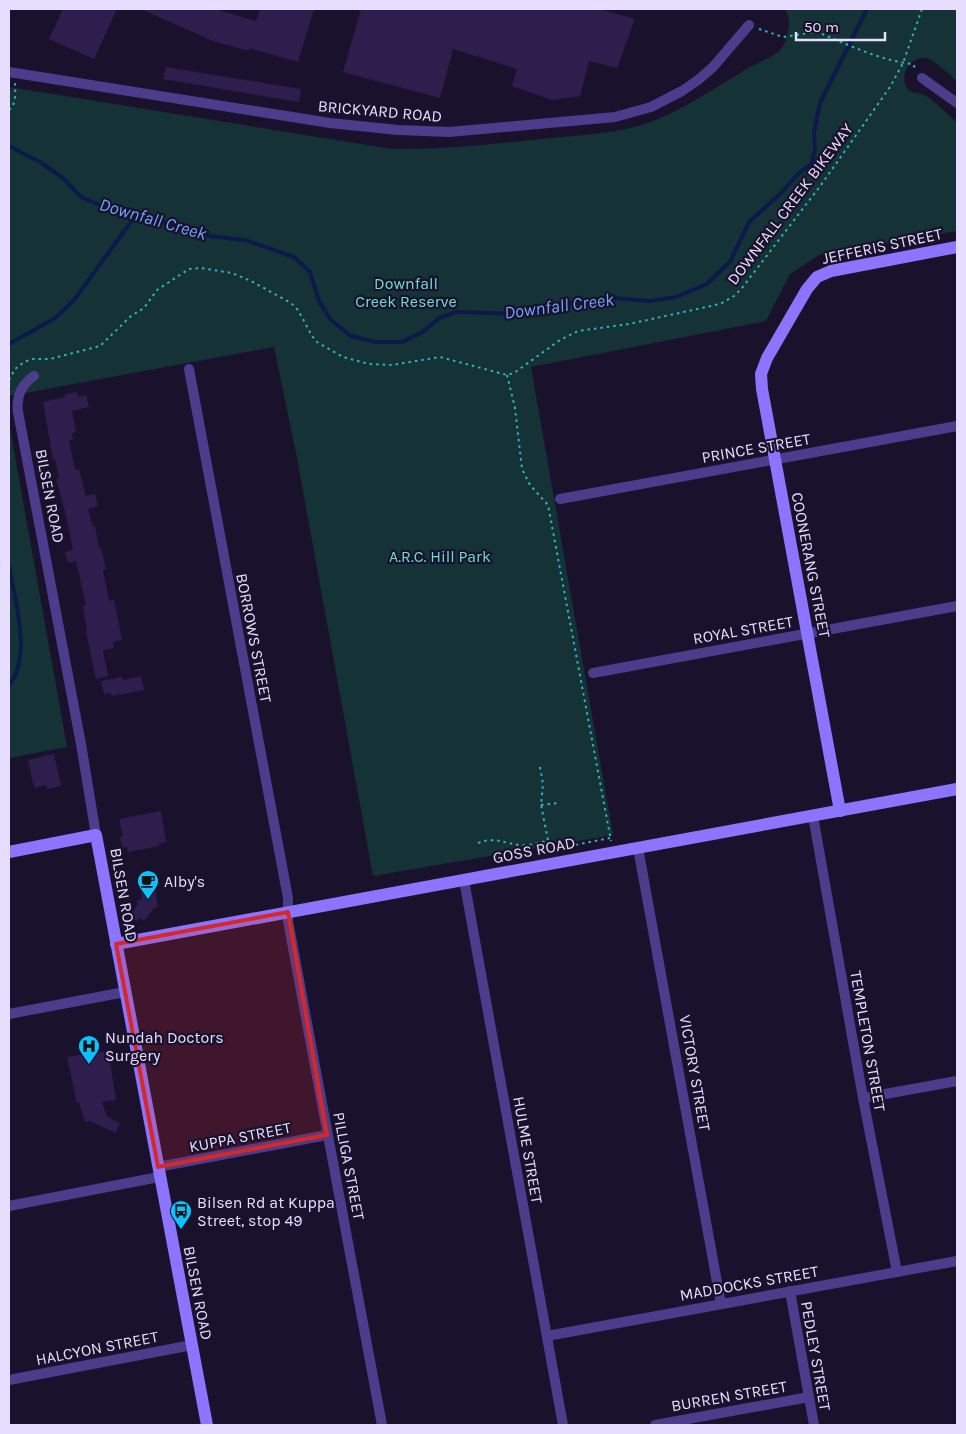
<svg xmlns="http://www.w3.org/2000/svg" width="966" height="1434" viewBox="0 0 966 1434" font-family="Karla,sans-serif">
  <rect width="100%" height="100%" fill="#1a122c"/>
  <g fill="#153336">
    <path d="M785 9H957V81C950 75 937 63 929 59 913 53 898 73 907 88 912 95 918 92 924 95 932 98 950 117 957 123V231L819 255 790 274 766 321 531 367 613 835 373 876 297 458 274 347 9 396V87L392 149C443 150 493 144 543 139 579 135 617 134 651 122 685 109 716 87 747 69 767 57 785 56 788 31 790 22 789 16 785 9Z"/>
    <path d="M9 423 67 747 9 758Z"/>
  </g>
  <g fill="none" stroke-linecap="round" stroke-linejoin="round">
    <g stroke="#0c1a4b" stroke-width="4">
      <path d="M9 146 40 162 63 178 81 197 107 208 173 225 199 235 245 240 294 257 310 272 319 301 331 320 351 336 376 342H402L424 331 439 318 456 312 519 314H530L566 304 612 298 650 301 676 297 707 284 730 262 749 222 781 193 798 174 811 164 815 150 814 132 820 103 867 9"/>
      <path d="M9 344 55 318 74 300 136 215"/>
      <path d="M9 566C15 599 32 658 9 685"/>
    </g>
  </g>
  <g fill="#2e1e4d">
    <path d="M63 9H117L94 59 49 39Z"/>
    <path d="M141 9H222L221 11 256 21 260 9H314L298 62 249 48V51L213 41Z"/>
    <path d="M361 9H599L635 19 617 68 589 61 580 96 552 100 512 86 517 69 453 49 440 98 343 72Z"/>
    <path d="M166 67 301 89 299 102 163 79Z"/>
    <path d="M77 392 78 397 86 395 89 407 72 411 76 432 72 433 73 440H69L75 470 79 469 86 496 95 494 98 506 88 509 93 527 95 526 99 548H101L106 569 103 570 109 601 114 600 122 640 113 642 114 648 103 650 108 676 96 679 86 632 87 631 83 606 86 605 76 561 68 563 65 552 73 550 66 515 56 479 59 478 55 459 53 460 43 402 65 397V394Z"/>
    <path d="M141 676 144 690 112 696 111 693 104 694 101 681 122 677 123 680Z"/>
    <path d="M54 754 61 786 47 789 46 785 34 788 28 760Z"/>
    <path d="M161 811 166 842 158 844 159 846 128 852 127 847H122L120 837 123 836 119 819Z"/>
    <path d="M154 884 158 907 154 908 144 921 140 918 137 921 130 916 138 904 137 900 142 899 140 887Z"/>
    <path d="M107 1051H113L115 1062H110L116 1100 102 1102 107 1117 120 1123 116 1133 90 1121 85 1122 79 1102 77 1103 67 1057Z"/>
  </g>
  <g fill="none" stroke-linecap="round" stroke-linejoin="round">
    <g stroke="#32b3be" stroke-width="2" stroke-dasharray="2.5 4" stroke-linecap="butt">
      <path d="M759 29 783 37 815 32 822 34C851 46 882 61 913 64L916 70"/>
      <path d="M9 110C17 103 15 92 15 83"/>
      <path d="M507 375 515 408 522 469 530 485 548 505 611 841"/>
      <path d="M9 380 15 369 24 362 33 359H50L100 346 131 316 144 308 157 290 189 269 201 268 232 273 251 281 291 303 298 310 312 336 317 342 343 357 369 364 392 365 440 357 507 375 514 373 560 340 578 331 629 324 720 304 734 296 742 288 821 185 890 87 903 63 922 9"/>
      <path d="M540 767 543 784 541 805 550 850 610 838"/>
      <path d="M541 805 559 803"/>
      <path d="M478 843C496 836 504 844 521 845 529 846 539 842 548 841"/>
    </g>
    <g stroke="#4b3d8b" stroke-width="10">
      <path d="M9 72 330 123 398 130 449 132 615 117 651 107 682 91 698 80 713 67 749 25"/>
      <path d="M922 78 957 103"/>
      <path d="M189 369 288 898V921L382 1425"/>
      <path d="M34 376C21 385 16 396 18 412L81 744 96 835"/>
      <path d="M560 499 957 426"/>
      <path d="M593 673 957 606"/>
      <path d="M813 816 863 1098 897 1272"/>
      <path d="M638 848 721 1304"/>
      <path d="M464 880 563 1425"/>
      <path d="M9 1014 125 992"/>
      <path d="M863 1098 957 1081"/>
      <path d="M158 1167 327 1135"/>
      <path d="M9 1206 159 1177"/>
      <path d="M790 1291 814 1425"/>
      <path d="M547 1336 957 1261"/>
      <path d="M9 1380 192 1345"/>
      <path d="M655 1425 809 1397"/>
    </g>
    <g stroke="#8c75fe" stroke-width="12">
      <path d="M840 811 762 389 761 374 767 358 807 289 817 277 831 271 957 247"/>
      <path d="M9 852 96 835 207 1425"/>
      <path d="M116 944 957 789"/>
    </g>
  </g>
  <path fill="#d62828" fill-opacity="0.2" stroke="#d62828" stroke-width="4" stroke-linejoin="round" d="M288 912 327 1135 158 1167 116 944Z"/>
  <defs>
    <g id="cafe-pin" transform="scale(1.125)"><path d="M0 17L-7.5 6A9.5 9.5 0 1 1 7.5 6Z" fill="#0bc2fd" stroke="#1a122c"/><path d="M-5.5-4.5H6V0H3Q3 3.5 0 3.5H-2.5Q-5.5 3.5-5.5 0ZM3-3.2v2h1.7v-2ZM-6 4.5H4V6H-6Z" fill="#111"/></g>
    <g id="hospital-pin" transform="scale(1.125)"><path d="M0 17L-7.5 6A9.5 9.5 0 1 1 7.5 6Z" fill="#0bc2fd" stroke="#1a122c"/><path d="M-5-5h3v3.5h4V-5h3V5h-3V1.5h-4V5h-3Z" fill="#111"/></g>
    <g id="bus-pin" transform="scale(1.125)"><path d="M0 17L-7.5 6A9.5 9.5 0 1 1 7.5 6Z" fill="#0bc2fd" stroke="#1a122c"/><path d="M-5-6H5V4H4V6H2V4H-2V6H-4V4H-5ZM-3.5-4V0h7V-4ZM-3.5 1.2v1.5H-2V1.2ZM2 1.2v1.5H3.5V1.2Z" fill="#111"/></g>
  </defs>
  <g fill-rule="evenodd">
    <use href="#cafe-pin" x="148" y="881"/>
    <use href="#hospital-pin" x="89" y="1046"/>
    <use href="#bus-pin" x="181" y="1211"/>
  </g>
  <g text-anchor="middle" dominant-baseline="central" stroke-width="4.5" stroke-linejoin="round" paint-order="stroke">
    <g font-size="16" fill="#e6ddff" stroke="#1a122c">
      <text transform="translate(380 111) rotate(5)">BRICKYARD ROAD</text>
      <text transform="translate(790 204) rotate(-53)">DOWNFALL CREEK BIKEWAY</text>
      <text transform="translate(882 246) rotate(-12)">JEFFERIS STREET</text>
      <text transform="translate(756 448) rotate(-10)">PRINCE STREET</text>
      <text transform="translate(50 496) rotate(79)">BILSEN ROAD</text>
      <text transform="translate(811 565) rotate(79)">COONERANG STREET</text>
      <text transform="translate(743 630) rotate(-10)">ROYAL STREET</text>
      <text transform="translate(254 638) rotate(79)">BORROWS STREET</text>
      <text transform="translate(534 850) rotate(-11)">GOSS ROAD</text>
      <text transform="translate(124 895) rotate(80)">BILSEN ROAD</text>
      <text transform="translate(868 1041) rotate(80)">TEMPLETON STREET</text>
      <text transform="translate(695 1073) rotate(80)">VICTORY STREET</text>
      <text transform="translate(240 1137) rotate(-11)">KUPPA STREET</text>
      <text transform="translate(528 1150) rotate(80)">HULME STREET</text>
      <text transform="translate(349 1166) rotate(79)">PILLIGA STREET</text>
      <text transform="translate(749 1283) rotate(-10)">MADDOCKS STREET</text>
      <text transform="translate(198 1293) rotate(79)">BILSEN ROAD</text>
      <text transform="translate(97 1348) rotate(-11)">HALCYON STREET</text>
      <text transform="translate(816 1356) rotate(80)">PEDLEY STREET</text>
      <text transform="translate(729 1396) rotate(-10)">BURREN STREET</text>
    </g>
    <g font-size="16" fill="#68e1d4" stroke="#1a122c">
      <text x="406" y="283">Downfall<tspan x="406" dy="18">Creek Reserve</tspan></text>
      <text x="440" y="556">A.R.C. Hill Park</text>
    </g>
    <g font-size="16" fill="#e6ddff" stroke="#1a122c" text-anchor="start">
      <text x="164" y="881">Alby's</text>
      <text x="105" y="1037">Nundah Doctors<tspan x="105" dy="18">Surgery</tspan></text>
      <text x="197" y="1202">Bilsen Rd at Kuppa<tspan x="197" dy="18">Street, stop 49</tspan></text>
    </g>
    <g font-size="18" font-style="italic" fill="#6ca6fe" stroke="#1a122c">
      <text transform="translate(153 219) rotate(16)">Downfall Creek</text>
      <text transform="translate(559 306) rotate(-7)">Downfall Creek</text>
    </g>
  </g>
  <rect width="966" height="1434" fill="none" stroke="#e6ddff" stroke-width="20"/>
  <path d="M796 32v8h89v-8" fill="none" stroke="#e6ddff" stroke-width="2.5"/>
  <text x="804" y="32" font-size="15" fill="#e6ddff" stroke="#1a122c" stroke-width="4" paint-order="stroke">50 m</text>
</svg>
